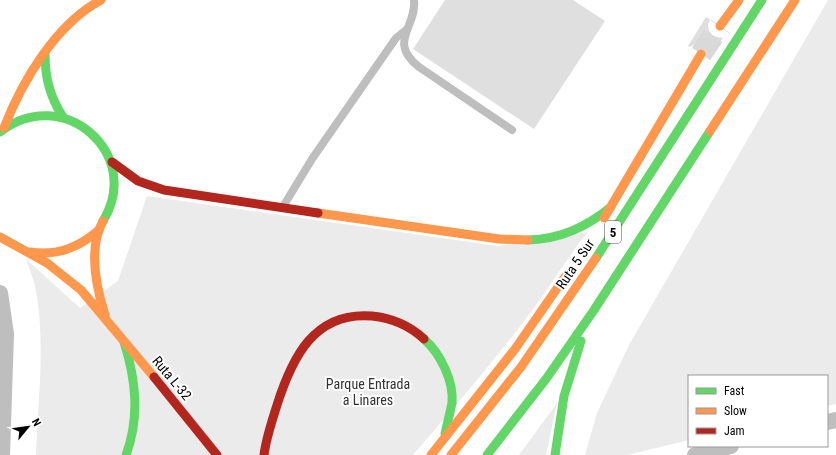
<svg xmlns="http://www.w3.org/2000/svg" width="836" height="455" viewBox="0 0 836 455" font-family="'Roboto Condensed',sans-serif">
  <rect width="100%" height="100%" fill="#fff"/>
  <g fill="#ebebeb">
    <path d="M828 0H836V404L827 406V376H689V440L627 455H585L597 413 629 345Z"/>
    <path d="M147 196 498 246 588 232C569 255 554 280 537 304 498 356 456 406 413 455H36C38 399 46 341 35 286 33 277 29 268 26 259L80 308 118 281Z"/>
    <path d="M557 403 546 455H519Z"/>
  </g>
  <g fill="#dfdfdf">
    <path d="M445 0H573L605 21 534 129 413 49Z"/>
    <path d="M706 17 710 19 708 25 709 31 713 36 723 38 713 53 708 44 702 42 696 43 690 47 688 46Z"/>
  </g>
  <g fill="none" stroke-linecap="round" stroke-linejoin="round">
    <path stroke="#d9d9d9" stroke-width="22" stroke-dasharray="22 11" stroke-linecap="butt" d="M701 54 720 26"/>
    <g stroke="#bebebe" stroke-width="8">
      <path d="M414 0C417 27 387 42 419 67L512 130"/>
      <path d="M284 205 312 159 396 38 406 30"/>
    </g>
    <g stroke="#bebebe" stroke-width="16">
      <path d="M0 293 6 334 2 455"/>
      <path d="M827 422 836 420"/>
      <path d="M695 455 731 446"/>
    </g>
    <g stroke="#63d668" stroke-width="9">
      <path d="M45 54C45 78 50 97 63 117"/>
      <path d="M0 132C63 83 144 154 103 221"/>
      <path d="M528 240C561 239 586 227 611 207"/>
      <path d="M596 258 762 0"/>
      <path d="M424 339C440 353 454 381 452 403 450 413 447 424 445 434"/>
      <path d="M124 342C136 380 140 417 126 455"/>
      <path d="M487 455 546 379 594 310 710 131"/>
      <path d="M555 455 564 396 581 341"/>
    </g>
    <g stroke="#ff974d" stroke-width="9">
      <path d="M720 26 739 0"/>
      <path d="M4 128C22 81 56 24 101 0"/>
      <path d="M710 131 795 0"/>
      <path d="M318 213 499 239 528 240"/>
      <path d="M604 218 701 54"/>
      <path d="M103 221C88 248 96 287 105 315"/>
      <path d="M0 237 47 263 81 290 154 377"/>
      <path d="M30 252C57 256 78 248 99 230"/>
      <path d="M431 455 515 349 567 274"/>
      <path d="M451 455 521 367 596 258"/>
    </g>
    <g stroke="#b3261e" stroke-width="9">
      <path d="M112 162 138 181 164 190 318 213"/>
      <path d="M154 377 217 455"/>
      <path d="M264 455C266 438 272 421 277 405 292 358 314 311 372 316 392 318 409 325 424 339"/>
    </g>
  </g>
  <g text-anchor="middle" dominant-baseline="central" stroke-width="4" stroke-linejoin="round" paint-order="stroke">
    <rect fill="#fff" stroke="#4c4c4c" stroke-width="1" x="605" y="221" width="16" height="22" rx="3"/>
    <g font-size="13" font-weight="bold" fill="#000">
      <text x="613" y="232">5</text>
    </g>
    <g font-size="14" fill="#000" stroke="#fff">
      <text transform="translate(575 264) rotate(-56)">Ruta 5 Sur</text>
      <text transform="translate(172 378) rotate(50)">Ruta L-32</text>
    </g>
    <g font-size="14" fill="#323232" stroke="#fff">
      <text x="368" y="384">Parque Entrada<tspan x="368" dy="16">a Linares</tspan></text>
    </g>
  </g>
  <rect x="688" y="375" width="140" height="72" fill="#ffffff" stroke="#999999"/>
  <rect x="696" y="388" width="20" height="6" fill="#63d668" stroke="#999999"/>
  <text x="724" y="395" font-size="12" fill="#000000">Fast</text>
  <rect x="696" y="408" width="20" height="6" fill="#ff974d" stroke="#999999"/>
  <text x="724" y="415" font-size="12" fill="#000000">Slow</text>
  <rect x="696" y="428" width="20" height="6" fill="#b3261e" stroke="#999999"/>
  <text x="724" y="435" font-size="12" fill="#000000">Jam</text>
  <g transform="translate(28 427) rotate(61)" stroke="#ffffff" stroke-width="3" paint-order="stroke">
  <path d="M0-3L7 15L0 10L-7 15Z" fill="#000000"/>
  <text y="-6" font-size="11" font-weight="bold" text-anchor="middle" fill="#000000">N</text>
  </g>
</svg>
